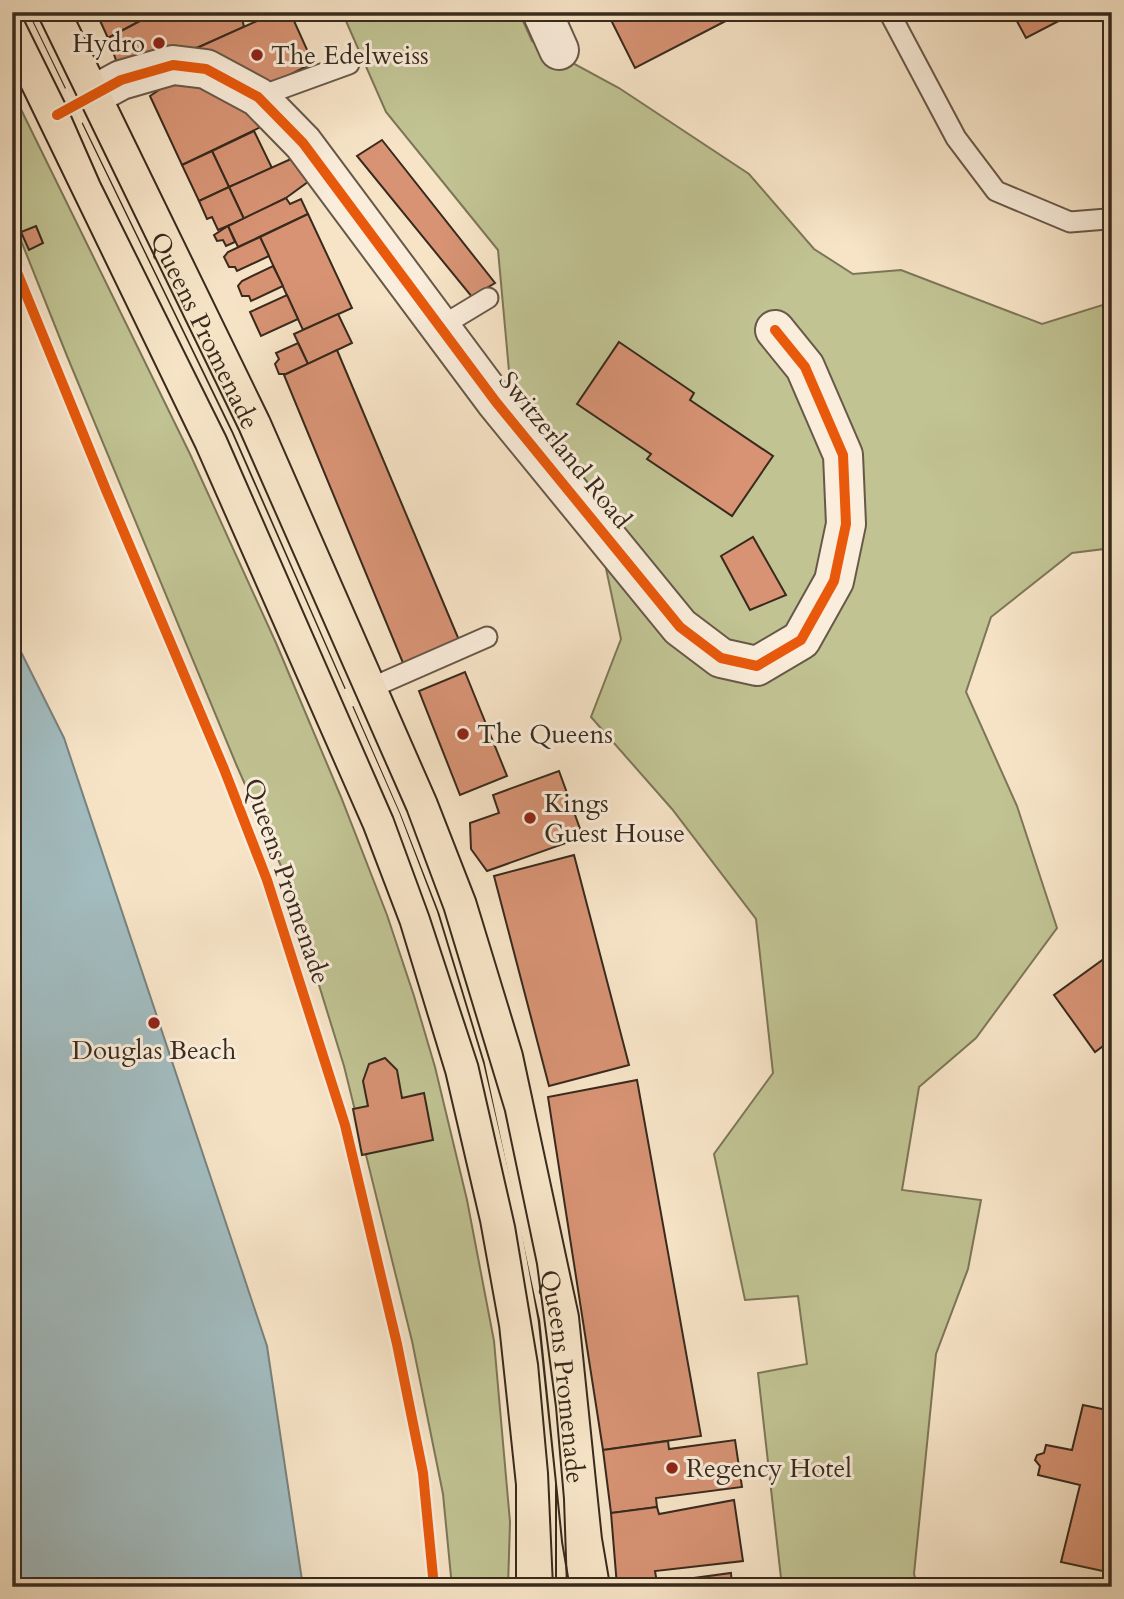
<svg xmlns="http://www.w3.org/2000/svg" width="1124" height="1599" viewBox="0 0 1124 1599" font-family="Cardo,serif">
  <rect width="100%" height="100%" fill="#f7e4c7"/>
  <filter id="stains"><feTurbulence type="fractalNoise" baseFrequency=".00286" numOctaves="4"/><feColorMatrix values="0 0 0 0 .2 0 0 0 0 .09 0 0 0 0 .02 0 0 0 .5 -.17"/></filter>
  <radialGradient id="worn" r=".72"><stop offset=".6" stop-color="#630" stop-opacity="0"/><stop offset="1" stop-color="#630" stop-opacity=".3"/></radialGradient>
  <g fill="#c1c393" stroke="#7c7658" stroke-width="2">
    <path d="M342 12H519L532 41 619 88 749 174 814 249 853 274 901 270 1042 324 1112 302V548L1072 553 991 617 966 692 1017 806 1057 928 976 1038 919 1087 902 1190 981 1200 968 1269 936 1354 914 1574 918 1587H782L758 1373 807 1364 798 1296 745 1300 714 1154 773 1073 756 919 672 809 591 717 621 639 591 498 510 382 498 250 386 112Z"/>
    <path d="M12 91 190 454 276 643 341 797 387 915 414 996 435 1067 467 1200 494 1341 510 1522 508 1587H452L443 1494 412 1341 344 1066 285 875 236 764 67 356 12 218Z"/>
  </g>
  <path fill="#a2bcc0" stroke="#78827f" stroke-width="2" d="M12 634 64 738 267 1346 303 1587H12Z"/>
  <g fill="#d79374" stroke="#382a1d" stroke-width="2">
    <path d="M96 12H157L108 38Z"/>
    <path d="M157 12H253L242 18 244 27 199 47 177 53 117 63 108 38Z"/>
    <path d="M277 12H290L313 63 266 87 211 66 199 47Z"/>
    <path d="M607 12H743L635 68Z"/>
    <path d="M1012 12H1076L1026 38Z"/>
    <path d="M181 82 236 97 269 123 182 165 150 96 165 86Z"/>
    <path d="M254 131 272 168 229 187 212 151Z"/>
    <path d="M382 140 495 283 472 297 357 156Z"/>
    <path d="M212 151 229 187 199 201 182 165Z"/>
    <path d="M302 154 320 173 286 198 244 219 229 187Z"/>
    <path d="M229 187 244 219 218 230 212 217 207 219 199 201Z"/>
    <path d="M286 198 290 204 301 199 308 214 238 247 228 226Z"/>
    <path d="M308 214 352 308 303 330 260 237Z"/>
    <path d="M36 226 43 243 29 250 21 232Z"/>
    <path d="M228 226 235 242 226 246 223 240 217 241 214 235Z"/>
    <path d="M260 237 269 256 237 271 235 267H229L224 257 228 252Z"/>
    <path d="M273 266 283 286 251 301 249 296H242L238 286 242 281Z"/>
    <path d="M287 295 298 319 261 336 250 312Z"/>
    <path d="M338 314 352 343 308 364 294 334Z"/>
    <path d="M619 342 694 393 690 400 773 456 732 516 647 459 651 454 577 404Z"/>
    <path d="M298 343 308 364 286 374H279L275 364 279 359 276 353Z"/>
    <path d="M337 350 459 640 403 663 284 375Z"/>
    <path d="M753 537 786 595 750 610 721 556Z"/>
    <path d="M465 672 507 776 460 795 419 691Z"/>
    <path d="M559 771 583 837 487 871 471 849 470 823 499 813 493 795Z"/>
    <path d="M574 855 629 1065 549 1086 494 876Z"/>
    <path d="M1112 953V1052L1106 1044 1095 1052 1054 995Z"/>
    <path d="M385 1058 397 1070 402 1098 424 1093 433 1140 362 1155 353 1109 368 1106 363 1081 369 1064Z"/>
    <path d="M637 1080 701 1436 603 1450 548 1097Z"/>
    <path d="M1083 1405 1112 1411V1472L1105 1496 1112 1497V1573L1061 1562 1080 1485 1038 1475 1040 1466 1035 1460 1037 1455 1044 1453 1046 1445 1072 1450Z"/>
    <path d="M735 1440 742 1487 656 1498 657 1507 611 1513 603 1450 668 1441 669 1449Z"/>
    <path d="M734 1500 743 1561 655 1571 657 1583 617 1586 611 1513 657 1507 659 1514Z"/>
    <path d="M731 1573 732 1587H617L657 1583Z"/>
  </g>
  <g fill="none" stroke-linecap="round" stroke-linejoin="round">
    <g stroke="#685848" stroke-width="23">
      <g id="lane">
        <path d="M889 12 956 138 996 191 1070 222 1107 219 1112 217"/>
        <path d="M258 97 349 64"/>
        <path d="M440 327 488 298"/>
        <path d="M332 705 487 637"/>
      </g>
    </g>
    <g stroke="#685848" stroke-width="42">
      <g id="street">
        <path d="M542 12 559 50"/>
        <path d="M62 112 121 80 173 65 206 69 258 97 303 143 496 402 680 627 721 658 757 666 801 640 834 581 846 524 843 455 805 367 775 330"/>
      </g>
    </g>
    <g stroke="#382a1d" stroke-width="42">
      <g id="primary">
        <path id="s1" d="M50 12 251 425 418 806 457 906 503 1057 559 1318 582 1540 590 1587"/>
        <path d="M12 23 214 440 382 821 419 918 465 1069 500 1219 519 1324 536 1484V1587"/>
      </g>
    </g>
    <use href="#lane" stroke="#faeddb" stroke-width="19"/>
    <use href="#street" stroke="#faeddb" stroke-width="38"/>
    <use href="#primary" stroke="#f7e4c7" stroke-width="38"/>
    <g stroke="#382a1d" stroke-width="2">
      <path d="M20 12 68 109 100 182 226 436 393 817 429 915 478 1064 515 1226 538 1364 548 1473 553 1587"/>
      <path d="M36 12 239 430 407 811 444 910 505 1111 537 1264 556 1407 564 1499 567 1587"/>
    </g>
    <g stroke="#faeddb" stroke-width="15">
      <g id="cycleway">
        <path d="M57 115 121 80 173 65 206 69 258 97 303 143 496 402 680 627 721 658 757 666 801 640 834 581 846 524 843 455 805 367 775 330"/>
        <path d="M12 260 106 490 224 769 267 880 345 1125 397 1344 423 1473 434 1587"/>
      </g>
    </g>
    <use href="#cycleway" stroke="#e8590c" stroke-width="10"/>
  </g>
  <g fill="#8f2418" stroke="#faeddb" stroke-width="2.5">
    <circle cx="159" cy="43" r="7"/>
    <circle cx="257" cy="55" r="7"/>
    <circle cx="463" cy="734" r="7"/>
    <circle cx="530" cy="818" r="7"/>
    <circle cx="154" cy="1023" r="7"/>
    <circle cx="672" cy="1468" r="7"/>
  </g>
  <g text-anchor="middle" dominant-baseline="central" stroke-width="6" stroke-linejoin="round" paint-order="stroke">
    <g font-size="26" fill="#382a1d" stroke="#faeddb" text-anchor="start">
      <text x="145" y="43" text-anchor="end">Hydro</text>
      <text x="271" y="55">The Edelweiss</text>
      <text x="477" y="734">The Queens</text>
      <text x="544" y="803">Kings<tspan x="544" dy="30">Guest House</tspan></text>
      <text x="154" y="1050" text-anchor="middle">Douglas Beach</text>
      <text x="686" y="1468">Regency Hotel</text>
    </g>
    <g font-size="26" fill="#382a1d" stroke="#faeddb">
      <text stroke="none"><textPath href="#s1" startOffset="354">Queens Promenade</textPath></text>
      <text transform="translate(565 450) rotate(51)">Switzerland Road</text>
      <text transform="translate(287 881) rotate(71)">Queens Promenade</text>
      <text stroke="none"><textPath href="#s1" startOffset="1466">Queens Promenade</textPath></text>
    </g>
  </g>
  <rect width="1124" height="1599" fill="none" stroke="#f7e4c7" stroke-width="42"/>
  <rect x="14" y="14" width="1096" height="1571" fill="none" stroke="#382a1d" stroke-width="3.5"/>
  <rect x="21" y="21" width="1082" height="1557" fill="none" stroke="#382a1d" stroke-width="2"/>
  <rect width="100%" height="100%" filter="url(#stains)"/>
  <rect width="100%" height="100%" fill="url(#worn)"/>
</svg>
